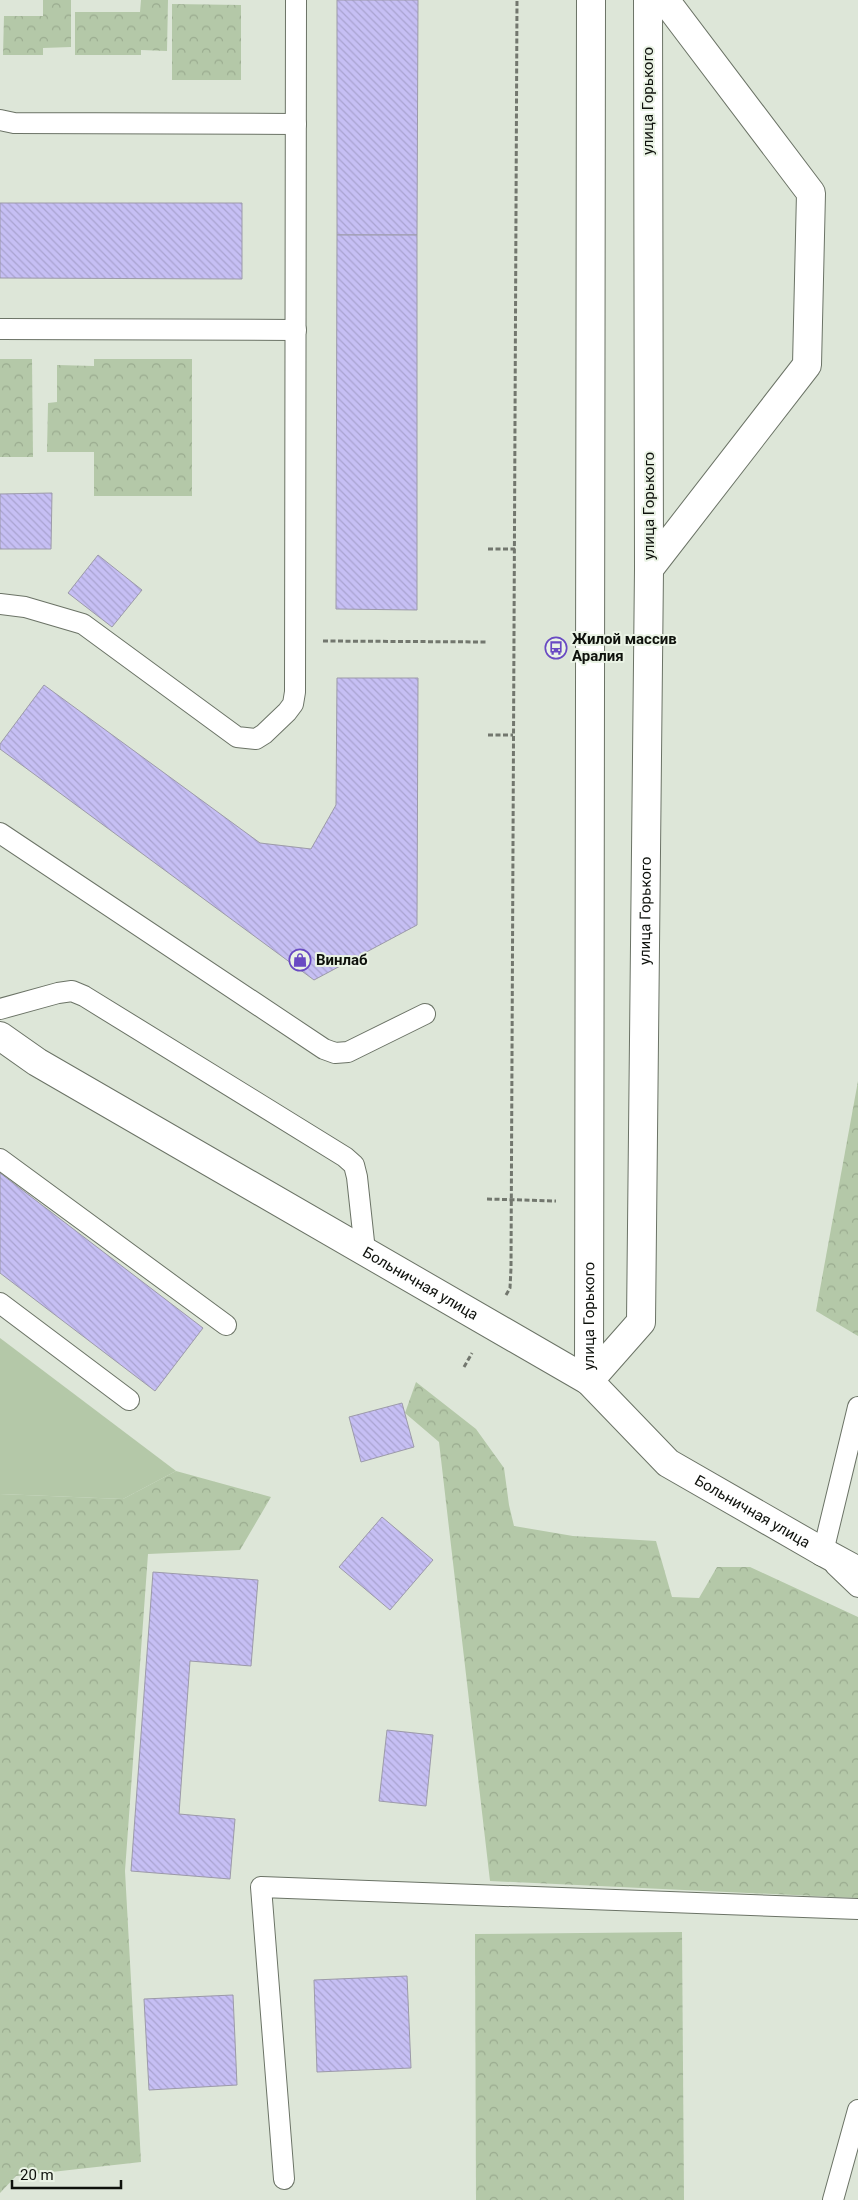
<svg xmlns="http://www.w3.org/2000/svg" width="858" height="2200" viewBox="0 0 858 2200" font-family="Roboto,sans-serif">
  <defs>
    <pattern id="forest-crowns" width="20" height="18" patternUnits="userSpaceOnUse" patternTransform="scale(1.25)"><rect width="20" height="18" fill="#b4c8a8"/><path d="M2 6a3 3 0 1 1 6 0M12 15a3 3 0 1 1 6 0" fill="none" stroke="#9aab8f"/></pattern>
    <pattern id="building-back-hatch" width="6" height="6" patternUnits="userSpaceOnUse" patternTransform="scale(1.25)"><rect width="6" height="6" fill="#c6bff4"/><path d="M-1 5l2 2M0 0l6 6M5-1l2 2" fill="none" stroke="#a9a3d0"/></pattern>
  </defs>
  <rect width="100%" height="100%" fill="#dde6d8"/>
  <path fill="#b4c8a8" d="M0 1338 176 1471 123 1499 0 1494Z"/>
  <g fill="url(#forest-crowns)">
    <path d="M43 0H71V47L43 48V55H3L4 16H43Z"/>
    <path d="M141 0H168L167 51 141 50V55H75V12H140Z"/>
    <path d="M172 4 241 5V80H172Z"/>
    <path d="M0 359H32L33 457H0Z"/>
    <path d="M94 359H192V496H94V452H47L48 403 57 402V365L94 366Z"/>
    <path d="M858 1081V1336L816 1311Z"/>
    <path d="M416 1382 476 1429 504 1468 509 1505 514 1526 573 1536 656 1541 672 1597 699 1598 717 1567H750L858 1617V1898L490 1881 439 1442 405 1413Z"/>
    <path d="M176 1471 271 1497 240 1550 148 1554 125 1871 141 2162 16 2176 0 2193V1494L123 1499Z"/>
    <path d="M682 1932 684 2200H476L475 1934Z"/>
  </g>
  <g fill="url(#building-back-hatch)" stroke="#9c9aa9">
    <path d="M337 0H418L417 235H337Z"/>
    <path d="M0 203H242V279L0 278Z"/>
    <path d="M337 235H417V610L336 609Z"/>
    <path d="M52 493 51 549H0V494Z"/>
    <path d="M98 555 142 590 112 627 68 593Z"/>
    <path d="M337 678H418L417 925 314 980 0 749V744L44 685 260 843 311 849 336 805Z"/>
    <path d="M0 1173 203 1328 155 1391 0 1273Z"/>
    <path d="M402 1403 414 1447 361 1462 349 1417Z"/>
    <path d="M382 1517 433 1560 390 1610 339 1567Z"/>
    <path d="M153 1572 258 1580 251 1666 190 1661 179 1814 235 1819 230 1879 131 1871Z"/>
    <path d="M387 1730 433 1735 426 1806 379 1801Z"/>
    <path d="M407 1976 411 2068 317 2072 314 1980Z"/>
    <path d="M233 1995 237 2085 149 2090 144 1999Z"/>
  </g>
  <g fill="none" stroke-linecap="round" stroke-linejoin="round">
    <g stroke="#6b7366" stroke-width="22">
      <g id="lane">
        <path d="M0 120 14 123 296 124"/>
        <path d="M0 329 296 330"/>
        <path d="M0 604 25 607 83 624 237 737 256 739 264 734 287 712 293 704 295 692 296 0"/>
        <path d="M0 833 324 1049 335 1053 348 1052 425 1014"/>
        <path d="M0 1009 58 993 72 991 84 996 345 1157 354 1165 357 1177 365 1251"/>
        <path d="M0 1159 226 1325"/>
        <path d="M0 1303 129 1400"/>
        <path d="M823 1552 858 1407"/>
        <path d="M835 1565 858 1587"/>
        <path d="M284 2179 261 1887 858 1909"/>
        <path d="M833 2200 858 2110"/>
      </g>
    </g>
    <g stroke="#6b7366" stroke-width="30">
      <path id="street" d="M823 1552 858 1571"/>
    </g>
    <g stroke="#6b7366" stroke-width="30">
      <g id="secondary">
        <path d="M649 569 807 365 811 193 665 0"/>
        <path id="s1" d="M0 1036 37 1062 589 1381 668 1463 823 1552"/>
        <path id="s2" d="M589 1381 641 1322 649 569 648 0"/>
        <path id="s3" d="M589 1381 591 0"/>
      </g>
    </g>
    <g stroke="#72776e" stroke-width="3" stroke-dasharray="5 2.5" stroke-linecap="butt">
      <path d="M488 549H515"/>
      <path d="M323 641 488 642"/>
      <path d="M488 735H513"/>
      <path d="M487 1199 556 1201"/>
      <path d="M506 1295 510 1288 511 1268 517 0"/>
      <path d="M464 1367 472 1353"/>
    </g>
    <use href="#lane" stroke="#fff" stroke-width="20"/>
    <use href="#street" stroke="#fff" stroke-width="28"/>
    <use href="#secondary" stroke="#fff" stroke-width="28"/>
  </g>
  <defs>
    <g id="bus-ring" transform="scale(1.125)"><circle r="9.5" fill="#eaf3e5" stroke="#694ac3" stroke-width="1.5"/><path d="M-5-6H5V4H4V6H2V4H-2V6H-4V4H-5ZM-3.5-4V0h7V-4ZM-3.5 1.2v1.5H-2V1.2ZM2 1.2v1.5H3.5V1.2Z" fill="#694ac3"/></g>
    <g id="shop-ring" transform="scale(1.125)"><circle r="9.5" fill="#eaf3e5" stroke="#694ac3" stroke-width="1.5"/><path d="M-5-2.5h2.3a2.7 3.5 0 0 1 5.4 0H5L5.5 6h-11ZM-1.5-2.5h3a1.5 2.3 0 0 0-3 0Z" fill="#694ac3"/></g>
  </defs>
  <g fill-rule="evenodd">
    <use href="#bus-ring" x="556" y="648"/>
    <use href="#shop-ring" x="300" y="960"/>
  </g>
  <g text-anchor="middle" dominant-baseline="central" stroke-width="4" stroke-linejoin="round" paint-order="stroke">
    <g font-size="15" fill="#0e110c" stroke="#eaf3e5">
      <text transform="translate(648 101) rotate(-90)">улица Горького</text>
      <text transform="translate(649 506) rotate(-90)">улица Горького</text>
      <text stroke="none"><textPath href="#s2" startOffset="490">улица Горького</textPath></text>
      <text stroke="none"><textPath href="#s1" startOffset="488">Больничная улица</textPath></text>
      <text stroke="none"><textPath href="#s3" startOffset="65">улица Горького</textPath></text>
      <text stroke="none"><textPath href="#s1" startOffset="894">Больничная улица</textPath></text>
    </g>
    <g font-size="15" font-weight="bold" fill="#0e110c" stroke="#eaf3e5" text-anchor="start">
      <text x="572" y="639">Жилой массив<tspan x="572" dy="17">Аралия</tspan></text>
      <text x="316" y="960">Винлаб</text>
    </g>
  </g>
  <path d="M12 2180v8h109v-8" fill="none" stroke="#0e110c" stroke-width="2.5"/>
  <text x="20" y="2180" font-size="15" fill="#0e110c" stroke="#eaf3e5" stroke-width="4" paint-order="stroke">20 m</text>
</svg>
